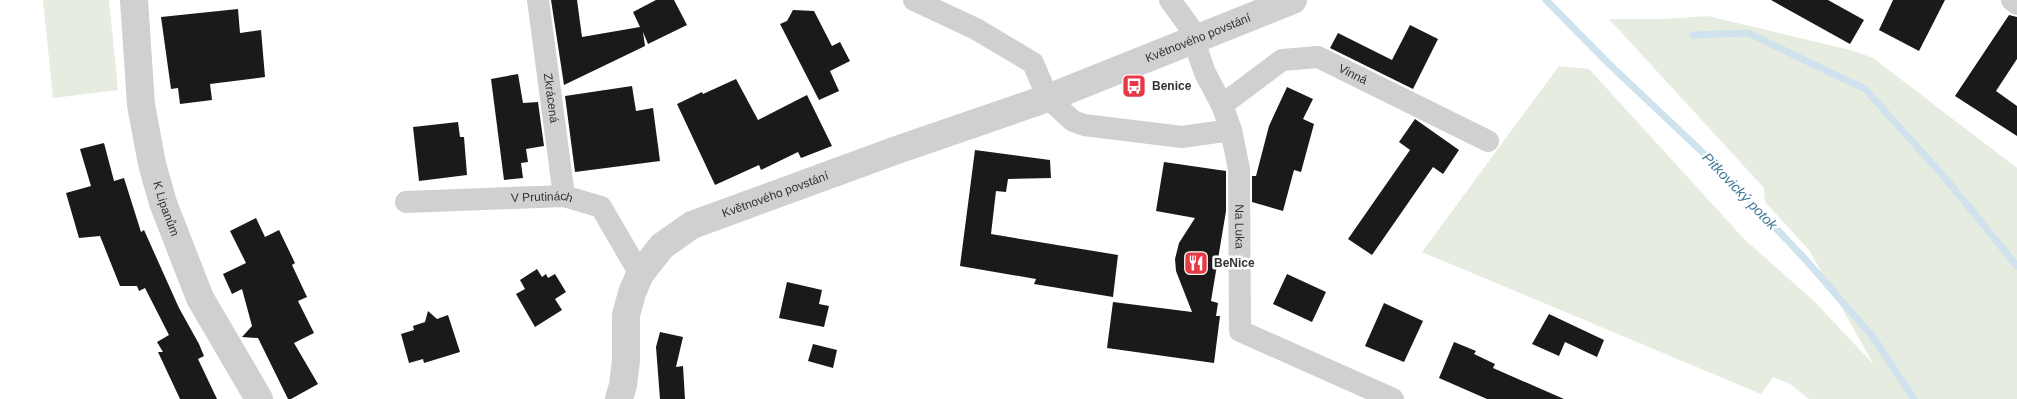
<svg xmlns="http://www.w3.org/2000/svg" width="2017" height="399" viewBox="0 0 2017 399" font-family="Helvetica,sans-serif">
  <rect width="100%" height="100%" fill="#fff"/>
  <g fill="#e6ecdf">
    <path d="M43 0H109L118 90 53 98Z"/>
    <path d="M1708 16 1854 51 1873 58 2017 168V399H1809L1790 384 1773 377 1761 394 1422 252 1559 66 1589 69 1745 240 1814 301 1874 365 1809 250 1765 202 1764 188 1609 19H1665Z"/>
  </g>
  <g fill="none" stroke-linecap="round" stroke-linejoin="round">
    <g stroke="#cfe2ee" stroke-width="7">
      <path d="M1546 0 1608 63 1717 166 1805 259 1873 337 1914 399"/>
      <path d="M1693 35 1748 33 1865 89 1946 179 2017 266"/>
    </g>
  </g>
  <g fill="#1a1a1a">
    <path d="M551 0H577L582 37 640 27 633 12 656 0H674L687 25 648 44 643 32 645 46 564 85Z"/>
    <path d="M1771 0H1828L1864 20 1850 44Z"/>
    <path d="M1893 0H1945L1919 51 1879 30Z"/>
    <path d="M238 9 240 33 261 30 265 77 210 84 212 100 180 104 178 88 171 89 161 17Z"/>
    <path d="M793 10 814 11 832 46 840 42 850 61 830 71 839 91 819 100 780 24 787 21Z"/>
    <path d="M2009 15 2017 17V59L1996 91 2017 106V136L1955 96Z"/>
    <path d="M1410 25 1438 39 1413 89 1330 48 1338 33 1392 60Z"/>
    <path d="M518 74 523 103 538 102 544 146 526 149 528 162 521 163 523 178 504 180 491 79Z"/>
    <path d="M736 79 758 120 807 95 832 146 801 158 798 152 761 170 759 165 715 185 677 104 702 92 703 94Z"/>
    <path d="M632 86 636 111 653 108 660 161 575 172 565 96Z"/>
    <path d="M1287 87 1313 99 1303 119 1314 124 1301 172 1294 170 1283 211 1252 202V176H1256L1269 126Z"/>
    <path d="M1415 119 1459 150 1443 174 1433 167 1372 255 1348 239 1410 150 1399 142Z"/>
    <path d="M458 122 460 137H464L467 175 419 181 413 127Z"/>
    <path d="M104 143 114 181 124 178 141 232 144 230 179 308 199 344 204 356 198 359 217 399H180L158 352H163L157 342 169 335 145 288 139 291 137 286H120L100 236 79 238 66 193 91 186 80 149Z"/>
    <path d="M975 150 1050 160 1051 178 1008 179 1006 192 996 191 991 234 1118 255 1113 297 1034 284 1036 279 960 266Z"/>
    <path d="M1164 162 1226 171V211L1211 301 1218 303 1216 316H1220L1214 363 1107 348 1113 302 1192 312 1176 271 1175 259 1179 243 1195 218 1156 211Z"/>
    <path d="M256 218 265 237 279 230 295 263 292 265 307 297 298 301 314 333 294 343 318 384 291 399H288L258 338 242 337 252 326 242 289 232 294 223 274 246 263 230 231Z"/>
    <path d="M537 269 542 277 546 274 548 278 555 274 566 292 555 299 562 310 535 327 516 294 525 289 520 280Z"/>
    <path d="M1287 274 1326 292 1312 322 1273 304Z"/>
    <path d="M787 282 822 290 819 304 829 306 824 327 779 318Z"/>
    <path d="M1384 303 1423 321 1404 362 1365 346Z"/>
    <path d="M428 311 437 319 448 315 460 352 424 363 423 359 409 363 401 334 414 330 413 326 425 322Z"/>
    <path d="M1549 314 1604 340 1597 357 1565 342 1559 356 1532 344Z"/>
    <path d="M660 332 683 337 676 367 683 366 685 399H660L656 347Z"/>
    <path d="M1454 342 1476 351 1474 354 1495 364 1493 368 1564 399H1487L1439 378Z"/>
    <path d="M813 344 837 350 833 368 808 361Z"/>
  </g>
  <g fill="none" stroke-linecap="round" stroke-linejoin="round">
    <g stroke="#d0d0d0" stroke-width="22">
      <path id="s1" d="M538 0 564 196"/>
      <path d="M914 0 976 29 1033 63 1048 98 1073 121 1084 125 1182 137 1231 130"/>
      <path id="s2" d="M1170 0 1189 26 1205 73 1222 105 1231 130 1239 169 1240 331 1393 399"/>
      <path d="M2012 0 2017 4"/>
      <path id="s3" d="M1222 105 1282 60 1318 57 1488 141"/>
      <path id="s4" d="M406 202 564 196 601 207 640 274"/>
    </g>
    <g stroke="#d0d0d0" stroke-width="28">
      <path id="s5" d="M134 0 141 105 152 164 163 203 200 298 259 399"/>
      <path id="s6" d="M619 399 623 385 626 361V315L632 293 640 274 662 246 692 225 894 151 1048 98 1293 0"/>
    </g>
  </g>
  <defs>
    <g id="bus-square" transform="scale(1.25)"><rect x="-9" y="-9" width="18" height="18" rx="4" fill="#e63946" stroke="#fff"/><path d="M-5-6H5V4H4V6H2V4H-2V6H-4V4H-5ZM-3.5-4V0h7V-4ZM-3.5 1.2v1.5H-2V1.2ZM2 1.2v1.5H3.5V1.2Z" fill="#fff"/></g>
    <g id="restaurant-square" transform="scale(1.25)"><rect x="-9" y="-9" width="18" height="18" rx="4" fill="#e63946" stroke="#fff"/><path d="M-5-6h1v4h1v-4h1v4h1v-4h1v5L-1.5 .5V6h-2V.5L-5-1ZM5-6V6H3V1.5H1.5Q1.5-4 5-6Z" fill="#fff"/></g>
  </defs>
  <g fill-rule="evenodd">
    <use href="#bus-square" x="1134" y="86"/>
    <use href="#restaurant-square" x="1196" y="263"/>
  </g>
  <g text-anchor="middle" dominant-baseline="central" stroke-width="5" stroke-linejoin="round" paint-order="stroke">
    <g font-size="12" fill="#333" stroke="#fff">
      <text stroke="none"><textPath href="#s6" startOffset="740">Květnového povstání</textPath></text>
      <text stroke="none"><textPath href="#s3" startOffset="150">Vinná</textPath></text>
      <text stroke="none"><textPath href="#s1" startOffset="99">Zkrácená</textPath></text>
      <text stroke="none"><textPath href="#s6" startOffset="289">Květnového povstání</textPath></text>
      <text stroke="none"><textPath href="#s4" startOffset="136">V Prutinách</textPath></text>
      <text stroke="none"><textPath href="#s5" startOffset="212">K Lipanům</textPath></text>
      <text stroke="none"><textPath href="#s2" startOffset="242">Na Luka</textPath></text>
    </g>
    <g font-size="12" font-weight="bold" fill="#333" stroke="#fff" text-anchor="start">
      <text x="1152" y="86">Benice</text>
      <text x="1214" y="263">BeNice</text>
    </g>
    <g font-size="14" font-style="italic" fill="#3f7597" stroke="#fff">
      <text transform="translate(1740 191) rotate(46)">Pitkovický potok</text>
    </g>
  </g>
</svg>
